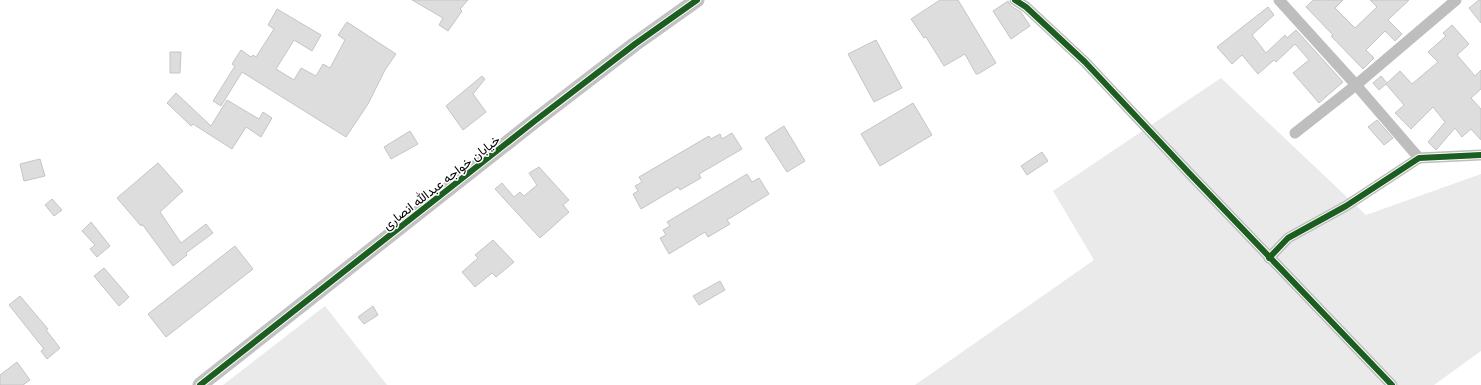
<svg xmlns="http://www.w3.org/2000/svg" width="1481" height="385" viewBox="0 0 1481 385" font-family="'Golos Text',Vazirmatn,sans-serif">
  <rect width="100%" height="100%" fill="#fff"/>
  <g fill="#eaeaea">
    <path d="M1221 78 1366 215 1481 174V351L1434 385H915L1094 260 1053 191Z"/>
    <path d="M325 306 387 385H223Z"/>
  </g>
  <g fill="#ddd" stroke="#c5c5c5">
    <path d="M412 0H468L460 9 462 11 448 31 439 25 443 18Z"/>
    <path d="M940 0H958L996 63 978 74H976L965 54 944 66 926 37 924 38 911 19Z"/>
    <path d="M1313 0H1343L1335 8 1355 28 1377 7 1370 0H1409L1388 20 1402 34 1395 41 1385 31 1366 50 1374 58 1363 69 1331 36 1333 35 1306 7Z"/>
    <path d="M1479 0H1481V23L1469 8Z"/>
    <path d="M1008 1 1011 6 1021 12 1030 26 1011 39 993 11Z"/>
    <path d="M1268 7 1274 15 1252 35 1266 53 1285 35 1287 38 1296 30 1343 82 1319 103 1293 73 1309 60 1295 44 1276 62 1274 60 1258 74 1242 55 1232 64 1217 47Z"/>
    <path d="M277 9 321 35 312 51 294 40 276 69 294 80 301 68 316 76 323 64 330 68 345 40 338 35 347 22 396 54 385 70 368 104 346 137 242 72 221 106 213 101 235 66 232 64 241 50 251 57 253 55 256 57 274 29 268 25Z"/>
    <path d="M1452 25 1469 44 1457 55 1475 76 1481 70V89L1471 98 1481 109V140L1471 129 1462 137 1455 128 1436 150 1428 142 1445 122 1433 107 1411 129 1395 113 1404 105 1386 84 1379 90 1373 83 1381 76 1387 83 1400 71 1412 84 1438 62 1428 52 1446 36 1443 33Z"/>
    <path d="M876 40 902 88 874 102 848 54Z"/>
    <path d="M170 52H181L180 73H170Z"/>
    <path d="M482 76 485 79 473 94 486 112 463 130 446 106Z"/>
    <path d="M176 93 211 126 227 100 259 119 263 112 272 118 261 137 246 127 232 149 193 124 191 126 167 103Z"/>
    <path d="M913 103 932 135 880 166 861 134Z"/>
    <path d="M1377 120 1393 138 1384 145 1368 127Z"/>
    <path d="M784 126 805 161 787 172 765 138Z"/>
    <path d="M410 131 418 144 391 159 384 147Z"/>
    <path d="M732 133 742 149 699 174 701 178 680 190 678 187 641 209 633 194 638 191 635 186 642 182 639 177 709 136 711 139 720 134 722 139Z"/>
    <path d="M1042 152 1048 161 1027 175 1021 166Z"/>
    <path d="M40 159 45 176 24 181 20 164Z"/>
    <path d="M158 163 183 191 160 212 181 243 206 224 213 233 186 253 187 255 173 266 142 224 141 226 117 198Z"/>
    <path d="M539 167 569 200 563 205 569 212 540 238 495 189 502 183 514 197 520 192 524 196 537 185 529 173Z"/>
    <path d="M747 174 752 182 759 178 769 194 727 220 730 224 708 237 705 232 669 254 660 238 666 235 663 230 670 226 667 222Z"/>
    <path d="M52 199 62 210 54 216 45 205Z"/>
    <path d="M91 222 110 246 97 257 90 249 95 245 82 231Z"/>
    <path d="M493 240 514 262 496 277 492 273 475 287 462 272 478 258 475 255Z"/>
    <path d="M235 246 253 269 166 337 148 314Z"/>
    <path d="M104 268 129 297 119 306 94 276Z"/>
    <path d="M720 281 725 290 699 305 693 296Z"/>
    <path d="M20 296 48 329 46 330 60 348 47 359 41 351 44 349 9 305Z"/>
    <path d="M373 306 378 315 364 324 358 317Z"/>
    <path d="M17 362 30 380 23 385H0V375Z"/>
  </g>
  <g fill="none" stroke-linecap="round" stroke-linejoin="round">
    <g stroke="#bebebe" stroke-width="11">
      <path d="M1015 0 1026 7 1085 62 1190 174 1392 385"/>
      <path d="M1279 0 1356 85 1419 158"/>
      <path d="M1295 133 1356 85 1456 0"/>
      <path d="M1269 258 1288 238 1346 206 1419 158 1481 155"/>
    </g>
    <path stroke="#c2c2c2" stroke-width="15" d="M200 385 536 120 635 44 697 0"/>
    <g stroke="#fff" stroke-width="8">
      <g id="cycleway">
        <path d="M1015 0 1026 7 1085 62 1190 174 1392 385"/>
        <path d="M1269 258 1288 238 1346 206 1419 158 1481 155"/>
        <path d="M200 385 536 120 635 44 697 0"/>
      </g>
    </g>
    <use href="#cycleway" stroke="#1b5e20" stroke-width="6"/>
  </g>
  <g text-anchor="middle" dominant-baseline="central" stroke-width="3" stroke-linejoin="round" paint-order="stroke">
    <g font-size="13" fill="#000" stroke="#fff">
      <text transform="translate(441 182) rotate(-38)">خیابان خواجه عبدالله انصاری</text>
    </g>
  </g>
</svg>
